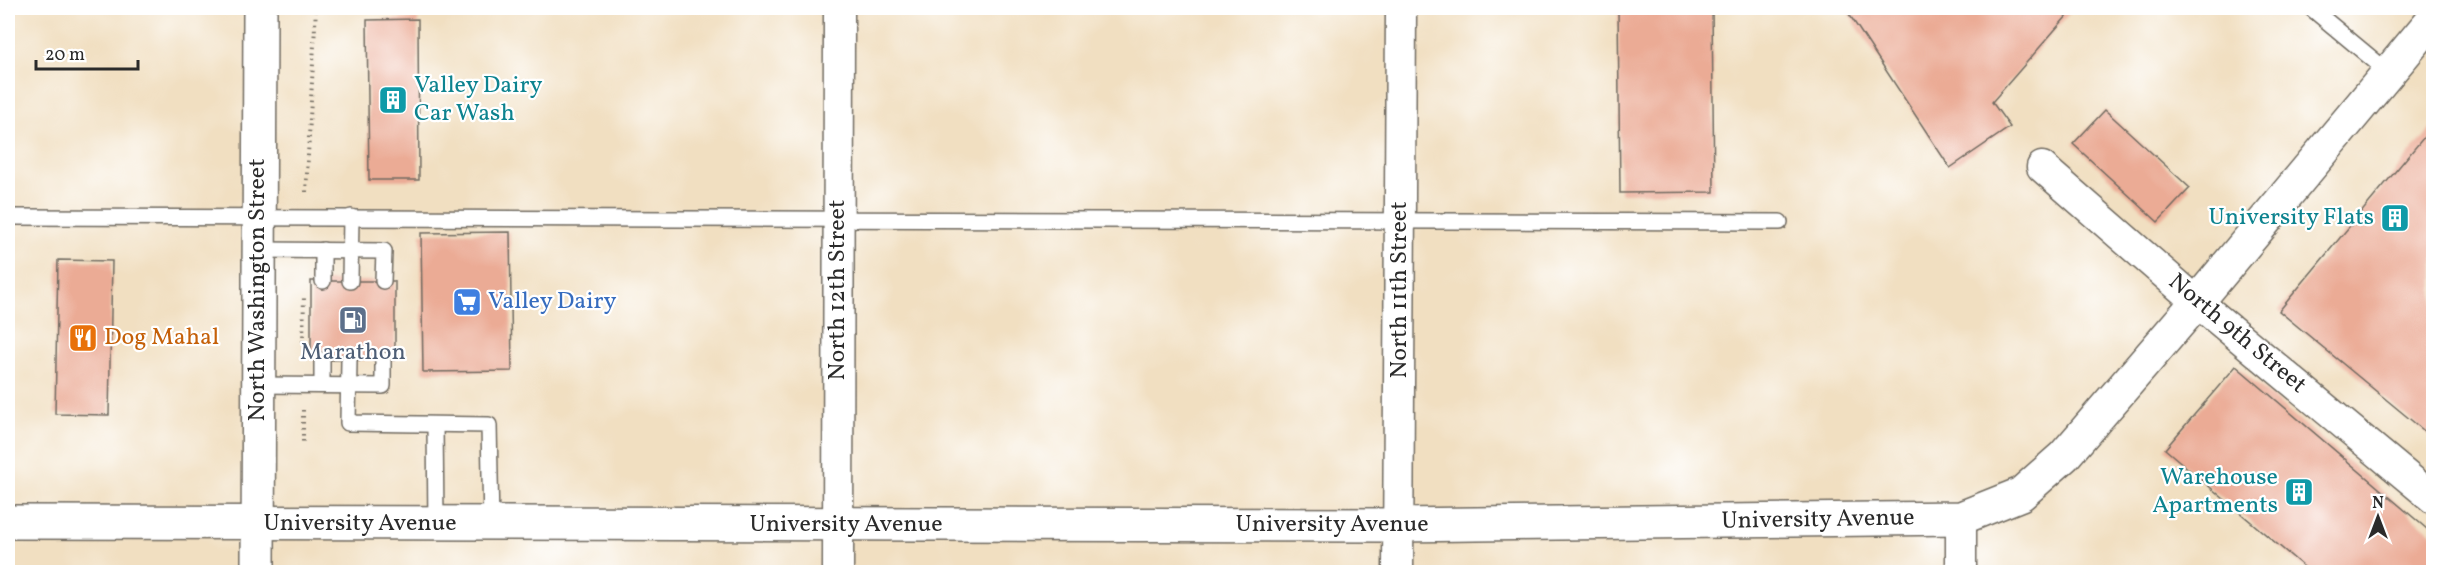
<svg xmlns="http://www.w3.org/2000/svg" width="2441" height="580" viewBox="0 0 2441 580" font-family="Vollkorn,serif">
  <rect width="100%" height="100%" fill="#fff"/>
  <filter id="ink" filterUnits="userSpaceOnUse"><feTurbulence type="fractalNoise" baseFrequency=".0167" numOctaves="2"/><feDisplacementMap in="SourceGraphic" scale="12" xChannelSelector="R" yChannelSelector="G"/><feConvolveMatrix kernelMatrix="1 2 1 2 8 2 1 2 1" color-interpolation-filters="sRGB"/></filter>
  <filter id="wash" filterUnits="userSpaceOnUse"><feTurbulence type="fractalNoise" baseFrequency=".008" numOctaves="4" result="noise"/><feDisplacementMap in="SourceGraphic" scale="24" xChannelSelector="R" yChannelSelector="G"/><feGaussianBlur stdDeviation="1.35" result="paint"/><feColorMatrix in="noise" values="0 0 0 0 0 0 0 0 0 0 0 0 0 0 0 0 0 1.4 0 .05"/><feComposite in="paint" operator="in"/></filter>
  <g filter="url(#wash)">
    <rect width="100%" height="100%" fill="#f1dfc1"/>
    <g id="blocks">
      <g fill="#ebab95">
        <path d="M1618 8H1712L1714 192 1620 193Z"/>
        <path d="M1845 8H2074L1992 102 2010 127 1950 168Z"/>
        <path d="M418 19 419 180H369L367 20Z"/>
        <path d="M2105 110 2190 188 2158 222 2073 144Z"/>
        <path d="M2434 125V439L2279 311Z"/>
        <path d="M510 232 512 371 423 372 421 233Z"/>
        <path d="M58 260 112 261 109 415 55 414Z"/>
        <rect x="311" y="281" width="84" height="79"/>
        <path d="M2236 366 2434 535V572H2310L2165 449Z"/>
      </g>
    </g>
  </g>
  <g filter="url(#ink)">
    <use href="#blocks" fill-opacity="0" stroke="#706a60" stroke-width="1.5"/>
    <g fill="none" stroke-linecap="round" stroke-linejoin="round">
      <g stroke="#706a60" stroke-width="18">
        <g id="service">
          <path d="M2311 8 2388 72"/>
          <path d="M8 217 1780 222"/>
          <path d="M259 250 384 251 383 281"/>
          <path d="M323 281V250"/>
          <path d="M350 281 351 217"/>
          <path d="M322 360V385"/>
          <path d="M349 360 348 423 489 425 491 524"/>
          <path d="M258 385 383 386V360"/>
          <path d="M435 425 436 523"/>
        </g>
      </g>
      <g stroke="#706a60" stroke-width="33">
        <g id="minor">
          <path d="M2042 167 2197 302 2434 499"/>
          <path d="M838 572 839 8"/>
          <path d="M1398 572 1401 8"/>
          <path d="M1961 572V518"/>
        </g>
      </g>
      <g stroke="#706a60" stroke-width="36">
        <path id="tertiary" d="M8 522 1399 525 1961 518 2021 494 2064 456 2197 302 2434 18"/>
      </g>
      <g stroke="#706a60" stroke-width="36">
        <path id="primary" d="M258 572 260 8"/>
      </g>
      <g stroke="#706a60" stroke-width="4" stroke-dasharray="1.5 4.5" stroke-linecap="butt">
        <path d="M306 192 316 8"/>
        <path d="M303 342 304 296"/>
        <path d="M303 410V444"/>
      </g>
      <use href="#service" stroke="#fff" stroke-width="15"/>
      <use href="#minor" stroke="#fff" stroke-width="30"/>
      <use href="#tertiary" stroke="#fff" stroke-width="33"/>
      <use href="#primary" stroke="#fff" stroke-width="33"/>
    </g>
  </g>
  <defs>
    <g id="building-square" transform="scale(1.5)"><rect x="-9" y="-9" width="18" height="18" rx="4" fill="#0f9aa8" stroke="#fff"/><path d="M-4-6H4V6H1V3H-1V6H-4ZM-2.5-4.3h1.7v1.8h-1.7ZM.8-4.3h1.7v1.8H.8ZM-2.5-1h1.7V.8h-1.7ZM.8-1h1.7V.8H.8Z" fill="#fff"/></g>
    <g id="supermarket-square" transform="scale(1.5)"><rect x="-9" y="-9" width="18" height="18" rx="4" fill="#3f7fe0" stroke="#fff"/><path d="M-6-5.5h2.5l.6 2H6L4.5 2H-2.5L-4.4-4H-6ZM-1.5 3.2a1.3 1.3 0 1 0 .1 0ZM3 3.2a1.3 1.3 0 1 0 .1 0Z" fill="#fff"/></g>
    <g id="fuel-square" transform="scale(1.5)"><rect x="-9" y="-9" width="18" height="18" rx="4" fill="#5c6f8a" stroke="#fff"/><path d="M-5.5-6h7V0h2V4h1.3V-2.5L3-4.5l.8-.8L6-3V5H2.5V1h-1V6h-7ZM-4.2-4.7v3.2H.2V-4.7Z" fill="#fff"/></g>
    <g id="restaurant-square" transform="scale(1.5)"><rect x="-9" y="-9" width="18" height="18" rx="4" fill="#e8710a" stroke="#fff"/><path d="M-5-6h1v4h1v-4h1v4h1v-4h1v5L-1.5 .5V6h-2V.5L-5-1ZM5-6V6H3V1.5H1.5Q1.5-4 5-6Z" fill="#fff"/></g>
  </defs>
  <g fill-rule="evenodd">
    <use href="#building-square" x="393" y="100"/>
    <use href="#building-square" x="2395" y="218"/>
    <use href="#supermarket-square" x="467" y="302"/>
    <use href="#fuel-square" x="353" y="320"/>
    <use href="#restaurant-square" x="83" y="338"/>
    <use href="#building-square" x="2299" y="492"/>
  </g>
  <g text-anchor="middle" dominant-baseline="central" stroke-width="4.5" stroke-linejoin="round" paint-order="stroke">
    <g font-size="24" fill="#0d838f" stroke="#fff" text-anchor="end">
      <text x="414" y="86" text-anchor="start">Valley Dairy<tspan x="414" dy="28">Car Wash</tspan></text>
      <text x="2374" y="218">University Flats</text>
      <text x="2278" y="478">Warehouse<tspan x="2278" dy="28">Apartments</tspan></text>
    </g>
    <g font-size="24" fill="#2b2b2b" stroke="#fff">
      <text transform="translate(258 290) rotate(-90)">North Washington Street</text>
      <text transform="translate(838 290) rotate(-90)">North 12th Street</text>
      <text transform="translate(1400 290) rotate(-90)">North 11th Street</text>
      <text transform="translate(2237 334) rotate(40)">North 9th Street</text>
      <text transform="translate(1818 520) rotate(-1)">University Avenue</text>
      <text x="360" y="524">University Avenue</text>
      <text x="846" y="525">University Avenue</text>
      <text x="1332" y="525">University Avenue</text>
    </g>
    <g font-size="24" fill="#366cbe" stroke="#fff" text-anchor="start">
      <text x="488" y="302">Valley Dairy</text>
    </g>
    <g font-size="24" fill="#c56008" stroke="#fff" text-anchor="start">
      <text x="104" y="338">Dog Mahal</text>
    </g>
    <g font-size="24" fill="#4e5e75" stroke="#fff">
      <text x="353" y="353">Marathon</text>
    </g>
  </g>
  <rect width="2441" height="580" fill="none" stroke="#fff" stroke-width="30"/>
  <g transform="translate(2378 517)" stroke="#ffffff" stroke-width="4.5" paint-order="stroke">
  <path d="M0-4.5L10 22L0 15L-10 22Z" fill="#2b2b2b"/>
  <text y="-9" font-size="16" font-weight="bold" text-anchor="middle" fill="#2b2b2b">N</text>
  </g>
  <path d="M36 60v9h102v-9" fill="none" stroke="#2b2b2b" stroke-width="3"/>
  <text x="45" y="60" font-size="18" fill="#2b2b2b" stroke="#ffffff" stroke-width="4.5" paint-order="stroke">20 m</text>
</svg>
